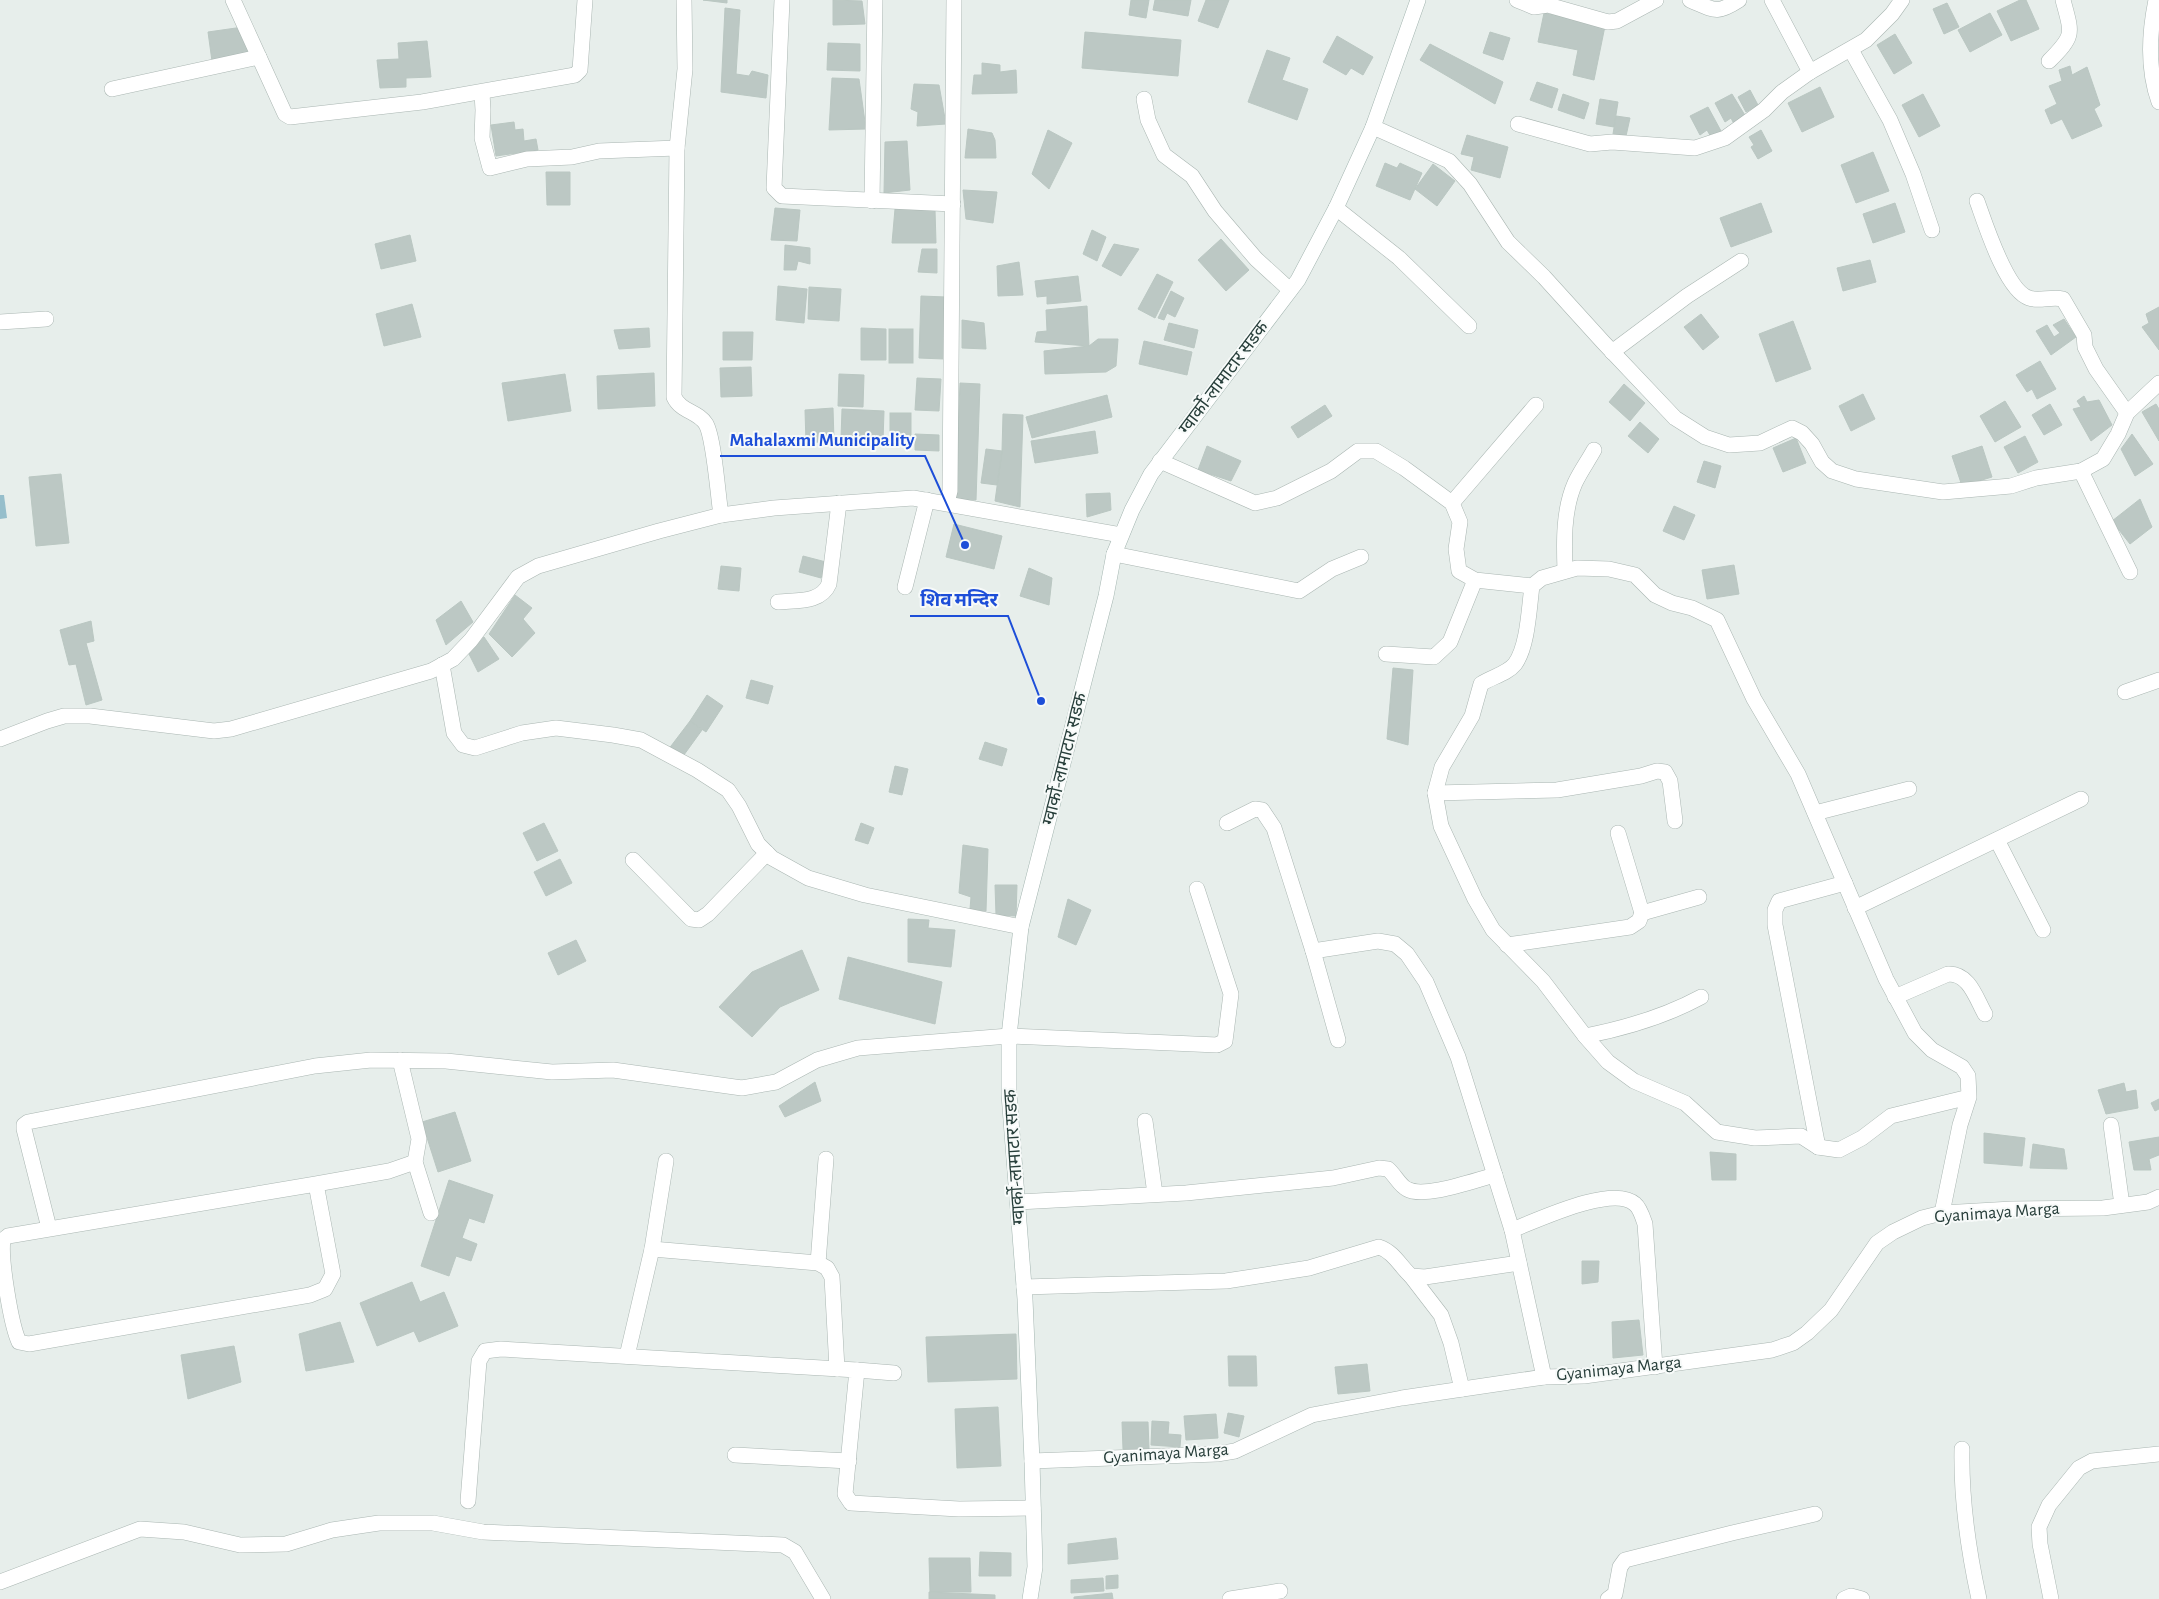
<svg xmlns="http://www.w3.org/2000/svg" width="2159" height="1599" viewBox="0 0 2159 1599" font-family="'Alegreya Sans','Noto Sans Devanagari',sans-serif">
  <rect width="100%" height="100%" fill="#e7eeeb"/>
  <path fill="#96becb" d="M0 495H4L7 518 0 519Z"/>
  <g fill="#bcc8c4" stroke="#bac7c2">
    <path d="M703 0H727V3Z"/>
    <path d="M833 0 862 1 865 24 833 25Z"/>
    <path d="M1131 0H1149L1146 18 1129 15Z"/>
    <path d="M1155 0H1191L1188 16 1153 10Z"/>
    <path d="M1206 0H1229L1218 28 1198 21Z"/>
    <path d="M2020 0H2026L2039 29 2011 41 1997 11Z"/>
    <path d="M1947 3 1959 27 1944 34 1933 9Z"/>
    <path d="M725 8 740 10 736 74 749 76 752 71 768 75 766 98 721 92Z"/>
    <path d="M1544 13 1605 26 1594 80 1573 75 1578 50 1538 42Z"/>
    <path d="M1990 13 2002 35 1970 52 1958 30Z"/>
    <path d="M243 27 248 52 212 61 208 32Z"/>
    <path d="M1085 32 1181 40 1178 76 1082 68Z"/>
    <path d="M1490 32 1510 38 1503 60 1483 53Z"/>
    <path d="M1895 34 1912 63 1894 74 1877 45Z"/>
    <path d="M1337 36 1373 57 1363 75 1351 68 1346 75 1323 62Z"/>
    <path d="M427 41 431 77 406 78V87L380 88 377 60 399 59 398 43Z"/>
    <path d="M828 43 860 44V71L827 70Z"/>
    <path d="M1430 44 1503 82 1495 104 1420 60Z"/>
    <path d="M1267 50 1290 58 1282 80 1308 89 1297 120 1248 102Z"/>
    <path d="M982 63 1000 65V72L1016 70 1017 93 972 94 974 75H982Z"/>
    <path d="M2070 66 2072 75 2087 67 2100 105 2094 109 2102 126 2072 139 2062 119 2051 124 2045 110 2057 104 2049 86 2062 81 2059 70Z"/>
    <path d="M832 78 859 79 866 129 829 130Z"/>
    <path d="M1537 82 1558 89 1552 108 1530 100Z"/>
    <path d="M914 84 939 85 946 124 917 126 918 112 911 109Z"/>
    <path d="M1820 87 1834 117 1802 132 1788 103Z"/>
    <path d="M1750 90 1758 105 1746 112 1738 97Z"/>
    <path d="M1563 94 1589 103 1584 119 1558 110Z"/>
    <path d="M1732 94 1746 117 1734 124 1731 118 1725 122 1715 103Z"/>
    <path d="M1923 94 1940 126 1919 137 1902 105Z"/>
    <path d="M1600 99 1618 102 1614 127 1596 124Z"/>
    <path d="M1708 107 1721 131 1711 137 1707 130 1700 135 1690 116Z"/>
    <path d="M1616 116 1630 118 1626 136 1613 134Z"/>
    <path d="M514 122 515 130 523 129 524 141 536 139 538 150 496 156 491 125Z"/>
    <path d="M968 129 992 133 995 140 996 158H965Z"/>
    <path d="M1048 130 1072 143 1049 189 1032 174Z"/>
    <path d="M1761 130 1772 151 1758 159 1751 147 1754 145 1749 137Z"/>
    <path d="M1467 135 1508 147 1500 178 1471 170 1474 157 1461 154Z"/>
    <path d="M907 141 910 190 884 193 885 142Z"/>
    <path d="M1873 152 1889 191 1856 203 1841 165Z"/>
    <path d="M1385 163 1397 168 1400 163 1402 164 1422 173 1410 200 1376 186Z"/>
    <path d="M1433 164 1455 181 1437 206 1415 189Z"/>
    <path d="M546 172H570V205H547Z"/>
    <path d="M963 190 997 192 993 223 966 219Z"/>
    <path d="M1761 203 1772 232 1731 247 1720 218Z"/>
    <path d="M1895 203 1905 232 1873 243 1863 214Z"/>
    <path d="M775 208 800 210 797 241 771 240Z"/>
    <path d="M895 209 935 210 936 243H892Z"/>
    <path d="M1092 230 1106 237 1097 261 1083 254Z"/>
    <path d="M410 235 416 261 381 269 375 244Z"/>
    <path d="M1221 239 1249 270 1226 291 1198 260Z"/>
    <path d="M1114 244 1139 249 1121 276 1102 266Z"/>
    <path d="M785 245 810 248V264L798 261 796 270H784Z"/>
    <path d="M922 249H937V273L918 272Z"/>
    <path d="M1870 260 1876 282 1843 291 1837 268Z"/>
    <path d="M1019 262 1023 295 998 296 997 266Z"/>
    <path d="M1157 274 1173 282 1155 318 1138 309Z"/>
    <path d="M1078 276 1081 301 1047 304V296L1037 297 1035 281Z"/>
    <path d="M778 286 807 289 804 323 776 320Z"/>
    <path d="M809 287 841 289 839 321 808 319Z"/>
    <path d="M1171 291 1184 298 1175 317 1167 313 1164 320 1158 318Z"/>
    <path d="M921 296 946 297 944 359 919 358Z"/>
    <path d="M412 304 421 337 384 346 376 314Z"/>
    <path d="M1087 306 1089 346 1035 342 1037 332 1047 331 1046 310Z"/>
    <path d="M2159 307V350L2142 327 2149 323 2146 314Z"/>
    <path d="M1701 314 1719 337 1703 350 1684 327Z"/>
    <path d="M2064 319 2076 337 2051 355 2036 331 2047 325 2054 337 2060 333 2053 325Z"/>
    <path d="M962 320 984 323 986 349 962 348Z"/>
    <path d="M1793 321 1811 369 1776 382 1759 334Z"/>
    <path d="M1169 323 1198 330 1194 348 1164 340Z"/>
    <path d="M649 328 650 347 619 349 614 330Z"/>
    <path d="M861 328 886 329V360H861Z"/>
    <rect x="889" y="329" width="24" height="34"/>
    <path d="M723 332H753L752 360H723Z"/>
    <path d="M1098 339H1118L1116 366 1106 372 1045 374 1044 351 1089 346Z"/>
    <path d="M1144 341 1192 352 1187 375 1139 364Z"/>
    <path d="M2040 361 2056 389 2037 399 2032 389 2027 392 2016 375Z"/>
    <path d="M751 367 752 396 721 397 720 368Z"/>
    <path d="M654 373 655 406 598 409 597 376Z"/>
    <path d="M565 374 571 411 508 421 502 383Z"/>
    <path d="M839 374 864 375 863 407 838 406Z"/>
    <path d="M917 378 941 379 939 411 915 410Z"/>
    <path d="M960 383 980 384 976 500 955 499Z"/>
    <path d="M1624 384 1645 403 1630 421 1609 402Z"/>
    <path d="M1863 394 1875 419 1851 431 1839 406Z"/>
    <path d="M1107 395 1112 417 1032 438 1026 417Z"/>
    <path d="M2084 396 2087 402 2099 400 2112 425 2091 441 2073 409 2081 407 2077 401Z"/>
    <path d="M2005 401 2021 427 1995 442 1980 416Z"/>
    <path d="M2050 404 2062 425 2044 435 2032 415Z"/>
    <path d="M2156 404 2159 409V441L2142 412Z"/>
    <path d="M1325 405 1332 416 1298 438 1291 427Z"/>
    <path d="M833 408 834 441 806 443 805 410Z"/>
    <path d="M842 409 884 411 883 441 841 439Z"/>
    <rect x="890" y="413" width="21" height="28"/>
    <path d="M1003 414 1023 415 1020 507 995 501 1002 451Z"/>
    <path d="M1640 422 1659 439 1648 453 1628 436Z"/>
    <path d="M1095 431 1098 453 1035 463 1031 441Z"/>
    <path d="M915 434 939 435V451L915 450Z"/>
    <path d="M2132 434 2153 464 2135 476 2121 449Z"/>
    <path d="M2025 436 2038 462 2018 473 2004 447Z"/>
    <path d="M1796 438 1806 463 1783 472 1773 448Z"/>
    <path d="M1207 446 1241 461 1231 481 1198 470Z"/>
    <path d="M1982 446 1992 477 1962 486 1952 456Z"/>
    <path d="M986 449 1002 451 997 485 981 483Z"/>
    <path d="M1704 461 1721 466 1715 488 1697 482Z"/>
    <path d="M61 474 69 543 36 546 29 477Z"/>
    <path d="M1110 493 1111 510 1087 517 1086 494Z"/>
    <path d="M2140 499 2152 527 2130 544 2112 521Z"/>
    <path d="M1674 506 1695 515 1684 540 1663 531Z"/>
    <path d="M954 524 1002 536 994 569 946 557Z"/>
    <path d="M803 556 826 562 821 578 799 572Z"/>
    <path d="M1734 565 1739 594 1707 599 1702 570Z"/>
    <path d="M721 566 741 568 739 591 718 589Z"/>
    <path d="M1029 568 1052 578 1049 605 1020 596Z"/>
    <path d="M515 595 532 608 523 619 535 633 512 657 489 634Z"/>
    <path d="M461 601 473 622 446 645 436 620Z"/>
    <path d="M91 621 94 641 86 643 102 700 86 705 76 664 69 665 60 630Z"/>
    <path d="M484 637 499 659 478 672 469 654Z"/>
    <path d="M1393 668 1413 670 1408 745 1387 739Z"/>
    <path d="M751 680 773 686 768 704 746 698Z"/>
    <path d="M707 695 723 706 706 732 690 721Z"/>
    <path d="M690 721 702 730 681 759 668 750Z"/>
    <path d="M985 742 1007 749 1002 766 979 759Z"/>
    <path d="M895 766 908 769 902 795 889 792Z"/>
    <path d="M544 823 558 851 537 861 523 833Z"/>
    <path d="M861 823 874 828 868 844 855 840Z"/>
    <path d="M963 845 988 849 986 911 970 909 971 897 959 893Z"/>
    <path d="M560 859 572 883 546 896 534 872Z"/>
    <path d="M995 885H1017L1016 916 996 915Z"/>
    <path d="M1068 899 1091 910 1076 945 1058 937Z"/>
    <path d="M908 919 929 920 928 928 955 930 951 967 908 962Z"/>
    <path d="M576 940 586 961 558 975 548 953Z"/>
    <path d="M802 950 819 990 780 1007 752 1037 719 1007 752 972Z"/>
    <path d="M848 957 942 982 935 1024 839 999Z"/>
    <path d="M815 1082 821 1101 785 1117 779 1106Z"/>
    <path d="M2124 1083 2126 1092 2136 1090 2138 1108 2106 1114 2098 1090Z"/>
    <path d="M2159 1099V1109L2155 1111 2151 1103Z"/>
    <path d="M455 1112 471 1161 438 1172 422 1122Z"/>
    <path d="M1984 1133 2025 1138 2022 1166 1984 1163Z"/>
    <path d="M2159 1137V1155L2149 1159 2151 1170H2134L2129 1142Z"/>
    <path d="M2033 1144 2064 1149 2067 1169 2030 1168Z"/>
    <path d="M1710 1152 1736 1154V1180H1712Z"/>
    <path d="M449 1180 493 1195 484 1223 469 1218 462 1238 477 1244 471 1261 456 1256 449 1276 421 1266Z"/>
    <path d="M1582 1261H1599L1598 1282 1582 1284Z"/>
    <path d="M412 1282 420 1302 444 1292 458 1326 419 1342 414 1331 377 1346 360 1303Z"/>
    <path d="M1639 1320 1643 1355 1613 1358 1612 1322Z"/>
    <path d="M340 1322 354 1362 306 1371 299 1334Z"/>
    <path d="M1016 1334 1017 1379 928 1382 926 1337Z"/>
    <path d="M234 1346 241 1382 188 1399 181 1355Z"/>
    <path d="M1228 1356H1256L1257 1386H1229Z"/>
    <path d="M1367 1364 1370 1391 1338 1394 1335 1367Z"/>
    <path d="M998 1407 1001 1466 957 1468 955 1409Z"/>
    <path d="M1228 1413 1244 1416 1239 1437 1224 1433Z"/>
    <path d="M1216 1414 1218 1438 1186 1440 1184 1416Z"/>
    <path d="M1152 1421 1169 1422 1168 1434 1181 1435 1180 1447 1151 1445Z"/>
    <path d="M1122 1422H1148L1149 1449H1123Z"/>
    <path d="M1116 1538 1118 1559 1068 1564V1544Z"/>
    <path d="M980 1552 1011 1553V1576H979Z"/>
    <path d="M929 1558H970L971 1592H930Z"/>
    <path d="M1118 1575V1588L1106 1589V1576Z"/>
    <path d="M1103 1578 1104 1591 1071 1593V1580Z"/>
    <path d="M929 1592 995 1595V1599H929Z"/>
    <path d="M1112 1593 1113 1599H1074V1597Z"/>
  </g>
  <g fill="none" stroke-linecap="round" stroke-linejoin="round">
    <g stroke="#aab6b2" stroke-width="16">
      <g id="minor">
        <path d="M233 0 285 114 290 117 422 102 575 75 580 70 585 0"/>
        <path d="M684 0 685 69 677 148 674 397C681 412 698 411 706 424 714 438 718 496 721 515"/>
        <path d="M782 0 774 188 782 196 953 204"/>
        <path d="M1517 0 1534 7 1548 5 1608 22 1617 21 1656 0"/>
        <path d="M1690 0C1714 10 1716 15 1739 0"/>
        <path d="M1772 0 1810 72"/>
        <path d="M2156 0C2149 34 2147 69 2159 102"/>
        <path d="M1851 50 1890 120 1913 174 1932 230"/>
        <path d="M2049 61C2075 35 2072 34 2063 0"/>
        <path d="M112 89 259 57"/>
        <path d="M482 93 483 110 482 138 490 168 527 159 572 157 599 151 677 148"/>
        <path d="M1144 99 1148 120 1164 155 1192 176 1215 211 1256 259 1290 290"/>
        <path d="M1518 124 1590 144 1612 142 1695 148 1725 138 1764 110 1782 92 1810 72 1866 40 1892 14 1902 0"/>
        <path d="M1373 127 1449 161 1470 184 1508 242 1544 277 1603 342 1675 418 1705 437 1729 445 1760 443 1792 428 1802 433 1812 444 1822 462 1832 471 1856 479 1943 492 2011 486 2036 478 2081 471 2103 459 2118 434 2127 413 2159 383"/>
        <path d="M872 201 875 0"/>
        <path d="M1977 201C1985 223 2006 291 2029 298 2039 302 2051 296 2063 299L2084 335 2085 347 2096 369 2127 413"/>
        <path d="M1336 208 1399 258 1469 326"/>
        <path d="M0 322 46 319"/>
        <path d="M1612 352 1687 296 1741 261"/>
        <path d="M1160 461 1255 503 1277 498 1331 471 1358 451H1376L1404 468 1452 503 1460 522 1456 549 1459 571 1475 580 1532 586"/>
        <path d="M2081 471 2130 572"/>
        <path d="M947 503 950 491 954 0"/>
        <path d="M1452 503 1536 405"/>
        <path d="M1114 554 1299 591 1332 569 1361 557"/>
        <path d="M1565 571C1564 543 1563 510 1575 483 1580 472 1588 461 1594 450"/>
        <path d="M905 587 927 500"/>
        <path d="M778 602C797 600 821 603 829 584L839 503"/>
        <path d="M1386 654 1434 657 1450 642 1475 580"/>
        <path d="M442 665 454 733 463 745 475 748 522 733 556 728 613 735 641 740 697 770 728 790 739 806 758 844 772 858 808 878 865 895 1021 927"/>
        <path d="M2125 692 2159 680"/>
        <path d="M0 739 47 721 64 716H90L214 731 231 729 431 671 453 659 471 640 518 577 538 566 659 531 721 515 774 508 913 498 1121 535"/>
        <path d="M1435 793 1557 790 1641 776 1657 771 1665 772 1670 781 1675 821"/>
        <path d="M1815 813 1909 789"/>
        <path d="M1227 823 1255 809 1262 810 1274 828 1313 951 1338 1040"/>
        <path d="M1618 833 1642 913"/>
        <path d="M1997 840 2043 930"/>
        <path d="M633 860 691 919 699 920 708 914 767 853"/>
        <path d="M1855 908 2081 799"/>
        <path d="M1507 945 1630 927 1639 921 1642 913 1699 897"/>
        <path d="M1313 951 1378 941 1395 944 1407 954 1426 982 1458 1057 1512 1230 1544 1377"/>
        <path d="M1895 997 1948 974C1969 973 1976 998 1985 1014"/>
        <path d="M1585 1036C1626 1028 1664 1017 1701 997"/>
        <path d="M400 1060 419 1139 415 1162 431 1213"/>
        <path d="M1145 1121 1155 1194"/>
        <path d="M2111 1125 2122 1205"/>
        <path d="M1818 1147 1775 925V910L1779 901 1845 883"/>
        <path d="M316 1184 333 1274 325 1289 310 1295 29 1344 19 1342C11 1325 0 1258 3 1240L8 1236 316 1184 389 1171 415 1162"/>
        <path d="M1018 1202 1186 1193 1333 1178 1379 1168 1388 1169C1395 1175 1400 1186 1407 1189 1424 1199 1475 1180 1495 1175"/>
        <path d="M1942 1213 1960 1125 1969 1097 1968 1076 1962 1067 1932 1050 1915 1033 1886 979 1798 774 1754 699 1717 620 1692 608 1672 603 1655 595 1635 575 1609 569 1577 568 1542 578 1532 586C1529 608 1528 646 1515 664 1507 674 1491 677 1481 684L1472 716 1442 767 1435 793 1441 826 1475 899 1493 930 1543 981 1585 1036 1608 1062 1634 1081 1685 1103 1717 1132 1755 1138 1801 1136 1818 1147 1839 1150 1862 1138 1891 1116 1969 1097"/>
        <path d="M49 1228 24 1129V1125L28 1122 315 1066 371 1060 446 1061 552 1072 613 1070 742 1088 776 1082 817 1060 858 1048 1009 1036 1217 1045 1225 1041 1231 994 1197 889"/>
        <path d="M1512 1230C1538 1220 1613 1184 1635 1204 1640 1208 1643 1218 1645 1224L1655 1367"/>
        <path d="M652 1249 818 1263 827 1268 832 1277 837 1369"/>
        <path d="M818 1263 826 1159"/>
        <path d="M1411 1276 1441 1315 1451 1343 1462 1389"/>
        <path d="M1024 1287 1226 1281 1309 1268 1379 1247C1394 1252 1400 1266 1411 1276L1425 1277 1519 1263"/>
        <path d="M627 1356 652 1249 666 1161"/>
        <path d="M857 1370 894 1373"/>
        <path d="M1962 1449C1961 1500 1968 1549 1979 1599"/>
        <path d="M735 1455 849 1461"/>
        <path d="M1032 1461 1217 1454 1235 1451 1312 1415 1402 1398 1544 1377 1584 1376 1772 1350 1793 1343 1807 1333 1831 1310 1877 1243 1893 1232 1922 1218 1942 1213 2012 1209 2103 1208 2148 1202 2159 1197"/>
        <path d="M468 1501 479 1361 485 1351 501 1349 857 1370 845 1494 851 1503 959 1509 1033 1508"/>
        <path d="M0 1582 140 1529 184 1532 240 1545 286 1544 332 1530 379 1523H433L483 1532 783 1545 795 1552 823 1599"/>
        <path d="M1230 1599 1280 1591"/>
        <path d="M1608 1599 1615 1594 1620 1567 1625 1560 1732 1533 1815 1514"/>
        <path d="M1844 1599 1851 1596 1862 1599"/>
        <path d="M2051 1599 2040 1544 2039 1527 2049 1505 2079 1468 2092 1461 2159 1454"/>
      </g>
    </g>
    <g stroke="#a3b5b0" stroke-width="16">
      <path id="secondary" d="M1030 1599 1035 1567 1032 1461 1025 1299 1009 1094V1036L1021 927 1106 596 1114 554 1132 510 1151 474 1298 280 1336 208 1373 127 1418 0"/>
    </g>
    <use href="#minor" stroke="#fff" stroke-width="15"/>
    <use href="#secondary" stroke="#fff" stroke-width="15"/>
  </g>
  <g text-anchor="middle" dominant-baseline="central" stroke-width="4" stroke-linejoin="round" paint-order="stroke">
    <g font-size="18" fill="#273e3a" stroke="#f7faf9">
      <text transform="translate(1224 378) rotate(-53)">ग्वार्को-लामाटार सडक</text>
      <text transform="translate(1065 759) rotate(-76)">ग्वार्को-लामाटार सडक</text>
      <text transform="translate(1015 1157) rotate(-94)">ग्वार्को-लामाटार सडक</text>
      <text transform="translate(1997 1213) rotate(-4)">Gyanimaya Marga</text>
      <text transform="translate(1619 1369) rotate(-6)">Gyanimaya Marga</text>
      <text transform="translate(1166 1454) rotate(-4)">Gyanimaya Marga</text>
    </g>
  </g>
  <path fill="none" stroke="#1d4ed8" stroke-width="2" d="M965 545L925 456H720M1041 701L1008 616H910"/>
  <g fill="#1d4ed8" stroke="#f7faf9" stroke-width="2">
    <circle cx="965" cy="545" r="5"/>
    <circle cx="1041" cy="701" r="5"/>
  </g>
  <g font-size="19" text-anchor="middle" font-weight="bold" fill="#1d4ed8" stroke="#f7faf9" stroke-width="4" stroke-linejoin="round" paint-order="stroke">
    <text x="822" y="446">Mahalaxmi Municipality</text>
    <text x="959" y="606">शिव मन्दिर</text>
  </g>
</svg>
